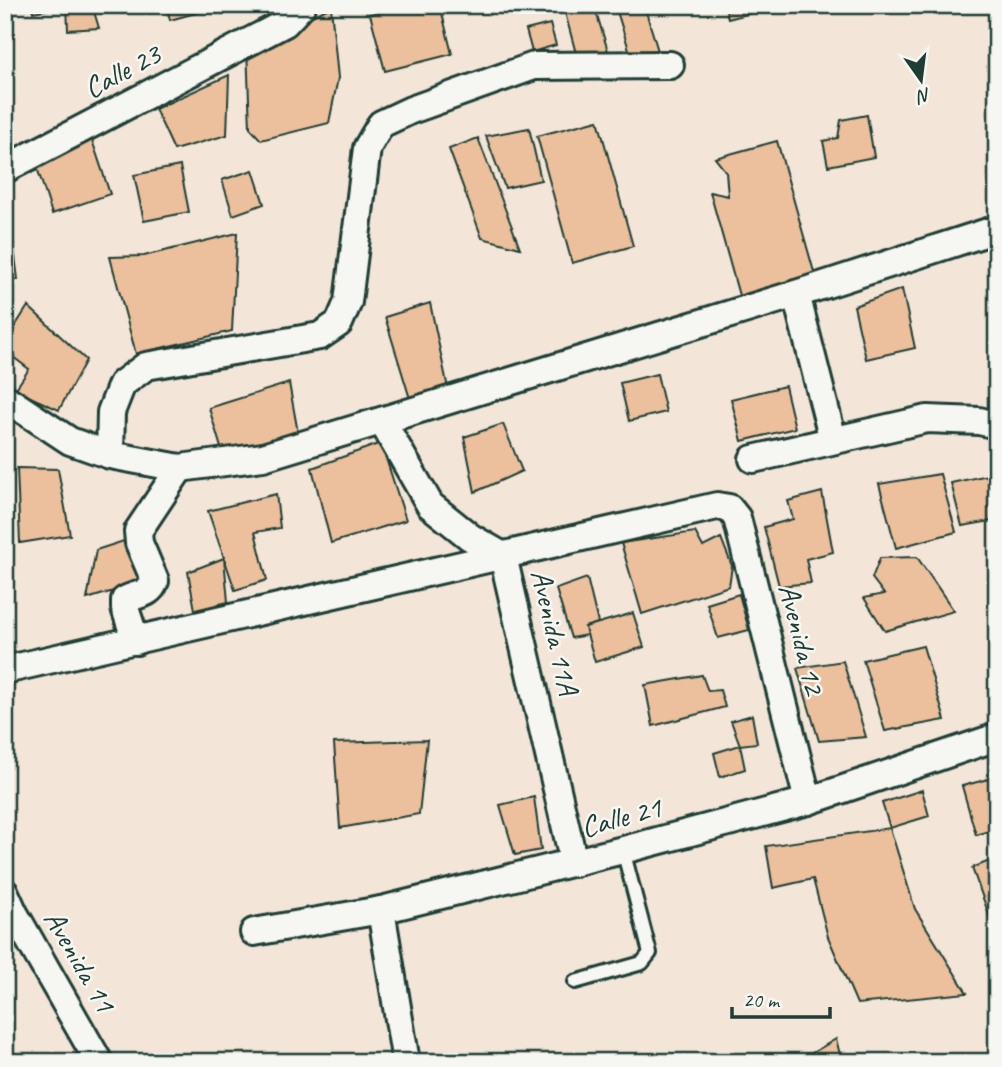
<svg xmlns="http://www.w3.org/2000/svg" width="1002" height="1067" viewBox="0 0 1002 1067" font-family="Caveat,sans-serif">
  <rect width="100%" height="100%" fill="#f3e6d8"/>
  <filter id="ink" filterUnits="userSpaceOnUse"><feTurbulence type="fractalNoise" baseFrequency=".0143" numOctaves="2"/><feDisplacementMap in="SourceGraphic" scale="14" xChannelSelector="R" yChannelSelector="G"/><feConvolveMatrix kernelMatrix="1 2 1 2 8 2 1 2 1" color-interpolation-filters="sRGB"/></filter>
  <g filter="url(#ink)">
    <g fill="#ecc09c" stroke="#1f3d34" stroke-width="2">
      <path d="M32 5H62V7L33 12Z"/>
      <path d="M67 5H92L99 28 68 30Z"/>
      <path d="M166 5H225L170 20Z"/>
      <path d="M406 5H440L452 54 385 71 370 14Z"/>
      <path d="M563 5H594L615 74 578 61Z"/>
      <path d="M615 5H644L658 51 632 59Z"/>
      <path d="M678 5H699L679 11Z"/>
      <path d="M725 5H782L728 19Z"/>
      <path d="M331 7 338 78 329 123 261 140 250 128 247 47Z"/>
      <path d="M550 24 556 45 532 52 526 30Z"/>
      <path d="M229 75 227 135 174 150 155 109Z"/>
      <path d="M867 115 874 157 828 166 823 141 838 138 841 120Z"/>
      <path d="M598 120 633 246 572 263 537 136Z"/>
      <path d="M529 128 541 180 505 188 486 136Z"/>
      <path d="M91 137 110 194 52 214 33 155Z"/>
      <path d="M478 138 520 248 482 238 449 149Z"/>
      <path d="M777 141 816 279 740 299 710 192 728 196 726 172 715 158Z"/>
      <path d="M180 166 189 212 144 221 134 175Z"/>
      <path d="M253 170 264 204 233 215 222 180Z"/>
      <path d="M6 186 18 279 5 283V187Z"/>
      <path d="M237 233 232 331 136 354 110 257 144 256Z"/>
      <path d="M902 289 915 348 866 359 854 306Z"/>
      <path d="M430 303 449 393 411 402 385 317Z"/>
      <path d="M28 306 86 360 59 410 15 390 29 369 5 351V342Z"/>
      <path d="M657 374 666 412 629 421 620 383Z"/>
      <path d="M289 383 302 455 228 471 209 408Z"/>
      <path d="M785 386 795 428 742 441 731 399Z"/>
      <path d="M503 424 522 471 475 492 464 437Z"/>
      <path d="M381 443 406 520 331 543 312 468Z"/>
      <path d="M17 468 58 469 70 535 20 543Z"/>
      <path d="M997 473V520L962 526 951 483Z"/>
      <path d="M940 474 956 532 896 548 879 484Z"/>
      <path d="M822 492 833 552 806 559 811 583 779 586 764 527 793 519 788 501Z"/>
      <path d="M276 494 280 528 255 532 267 580 235 590 208 511Z"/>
      <path d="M695 532 703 547 721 538 732 566 729 586 642 614 621 543Z"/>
      <path d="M133 538 143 582 87 599 96 550Z"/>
      <path d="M917 557 954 611 885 631 864 598 884 594 872 578 880 558Z"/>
      <path d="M224 558 228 602 195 610 188 572Z"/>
      <path d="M587 578 598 623 585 627 587 635 571 638 556 589Z"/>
      <path d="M739 594 749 630 718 638 707 604Z"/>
      <path d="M633 613 644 647 595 662 585 627Z"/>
      <path d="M923 646 945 720 885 731 863 660Z"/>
      <path d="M843 661 866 737 819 741 797 668Z"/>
      <path d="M702 675 708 691 720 690 725 707 653 726 645 685Z"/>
      <path d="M752 715 757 743 740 745 731 721Z"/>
      <path d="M427 740 419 814 340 828 334 743Z"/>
      <path d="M740 745 745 769 720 777 714 753Z"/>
      <path d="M996 777 997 829 976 835 962 786Z"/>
      <path d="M922 790 929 816 890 828 882 803Z"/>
      <path d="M534 797 541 850 515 855 500 805Z"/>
      <path d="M890 828 915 909 967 993 857 1004 828 937 813 879 773 888 766 846Z"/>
      <path d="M997 858V930L995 931 972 868Z"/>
      <path d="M836 1039 842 1062H797Z"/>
    </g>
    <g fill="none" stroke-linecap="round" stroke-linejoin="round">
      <g stroke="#1f3d34" stroke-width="18">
        <path id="lane" d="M575 982 642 963 650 953 623 850"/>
      </g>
      <g stroke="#1f3d34" stroke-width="32">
        <g id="street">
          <path d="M5 169 285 23 302 5"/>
          <path d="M796 294 833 440"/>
          <path d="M5 398 70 441 110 455 180 468 263 457 796 294 997 229"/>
          <path d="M382 421 430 505 470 537 503 556 574 863"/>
          <path d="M110 455 111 412 122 384 146 366 320 336 339 323 348 302 367 148 381 124 411 110 534 66 670 65"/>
          <path d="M753 459 927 419 979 421 997 425"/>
          <path d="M136 641 125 608V600C137 593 150 596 155 581L139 543 138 531 180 468"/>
          <path d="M5 670 717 506 729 508 737 518 808 801"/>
          <path d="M5 893 14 913 99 1062"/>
          <path d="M381 910 406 1062"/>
          <path d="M254 932 381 910 623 850 808 801 997 737"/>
        </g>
      </g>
      <use href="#lane" stroke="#f6f6f2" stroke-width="12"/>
      <use href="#street" stroke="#f6f6f2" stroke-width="26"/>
    </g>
  </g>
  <g text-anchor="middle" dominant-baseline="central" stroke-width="5" stroke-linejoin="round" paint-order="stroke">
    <g font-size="30" fill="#1f3d34" stroke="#f6f6f2">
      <text transform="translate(122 71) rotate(-28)">Calle 23</text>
      <text transform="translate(555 632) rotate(77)">Avenida 11A</text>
      <text transform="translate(802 639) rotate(76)">Avenida 12</text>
      <text transform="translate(621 817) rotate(-15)">Calle 21</text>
      <text transform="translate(80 961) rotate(60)">Avenida 11</text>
    </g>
  </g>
  <rect width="1002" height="1067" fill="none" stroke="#f6f6f2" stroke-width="28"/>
  <rect x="14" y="14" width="974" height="1039" fill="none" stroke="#1f3d34" stroke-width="2.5" filter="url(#ink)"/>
  <g transform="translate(921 80) rotate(166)" stroke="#f6f6f2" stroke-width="5" paint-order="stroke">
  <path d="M0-5L12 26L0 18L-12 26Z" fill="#1f3d34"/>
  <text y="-10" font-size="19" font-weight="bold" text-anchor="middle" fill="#1f3d34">N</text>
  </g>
  <path d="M732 1007v10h98v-10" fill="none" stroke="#1f3d34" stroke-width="3.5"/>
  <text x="743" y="1007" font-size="21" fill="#1f3d34" stroke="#f6f6f2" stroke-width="5" paint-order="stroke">20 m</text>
</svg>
